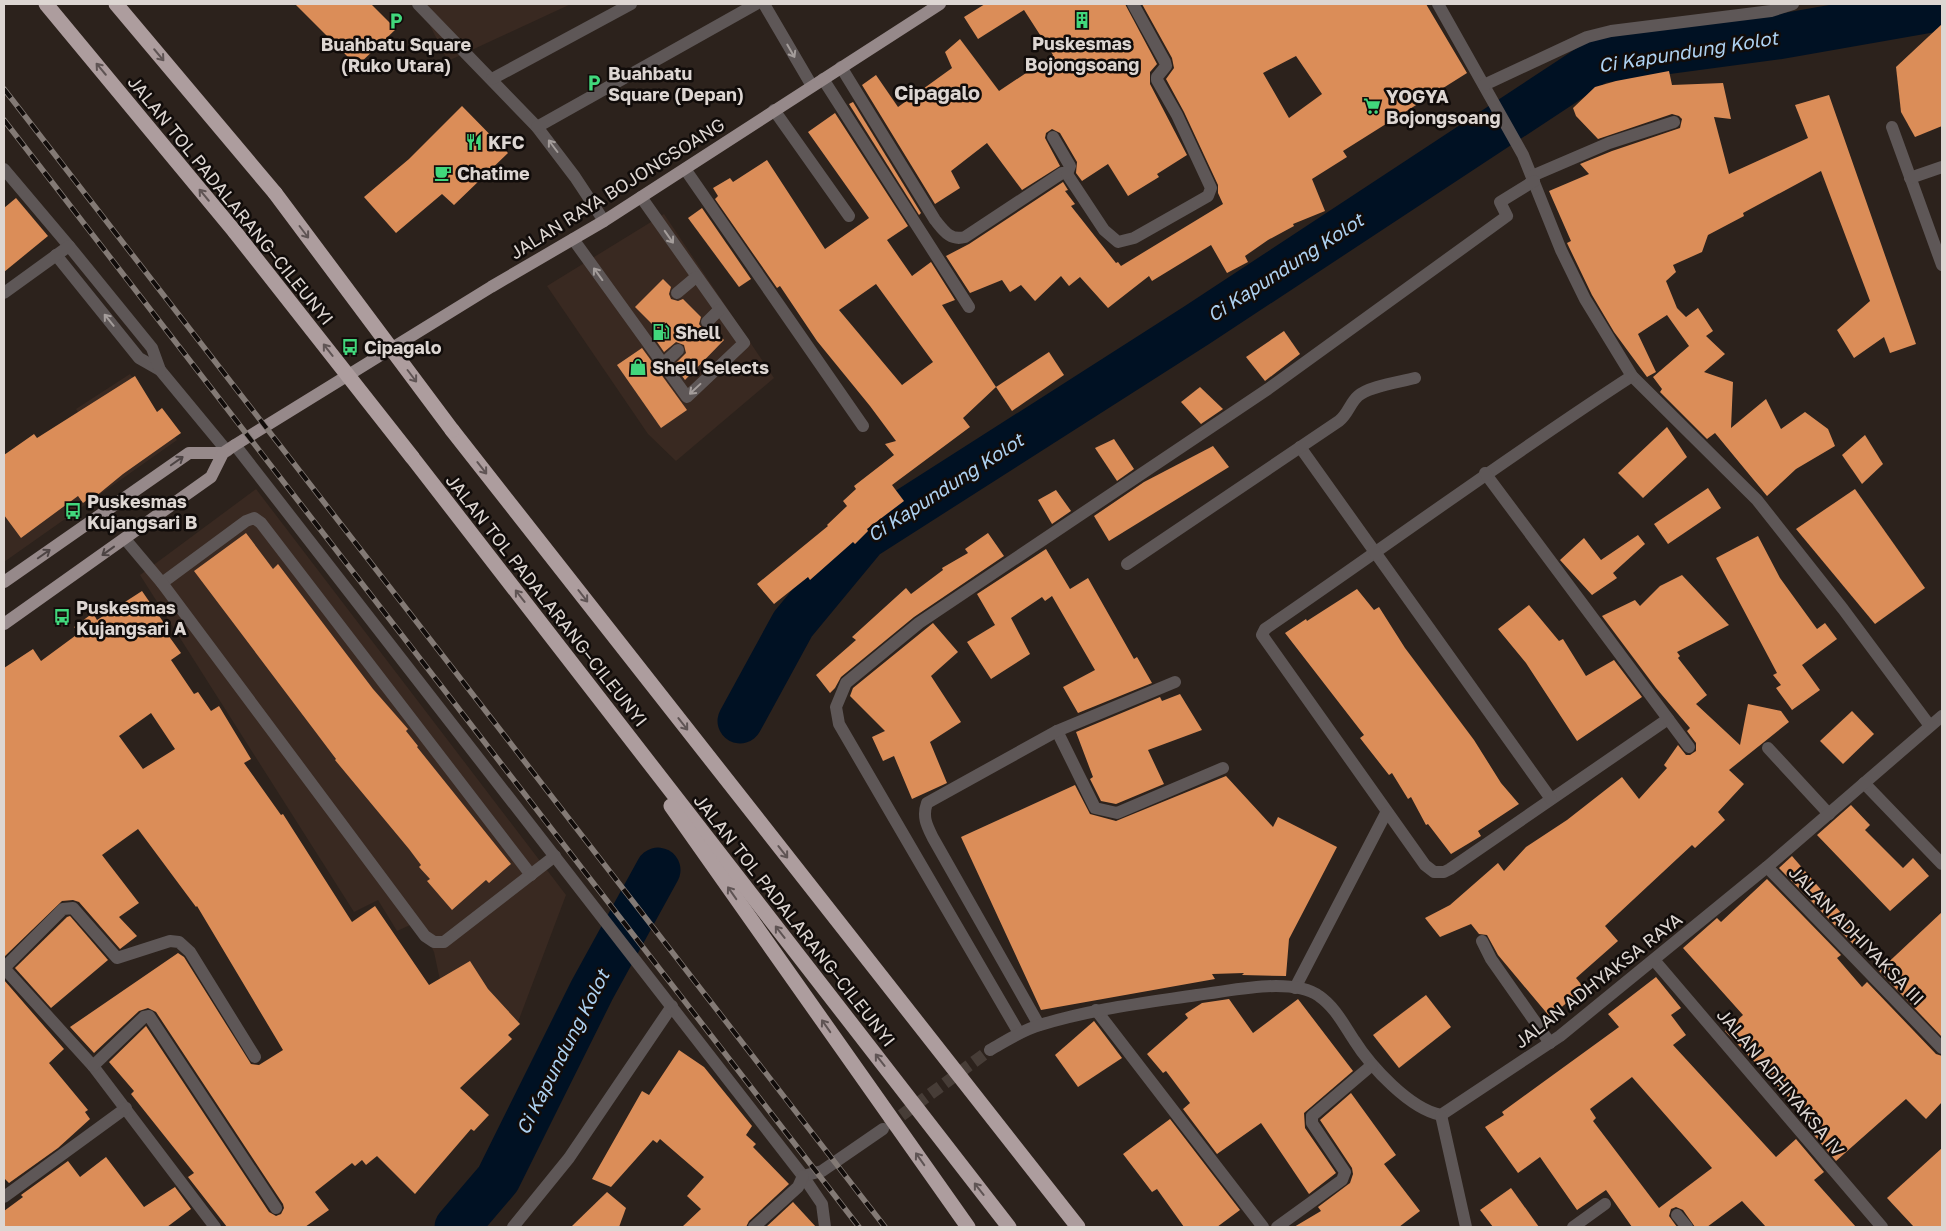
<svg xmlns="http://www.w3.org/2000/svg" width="1946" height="1231" viewBox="0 0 1946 1231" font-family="'Golos Text',sans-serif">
  <rect width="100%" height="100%" fill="#2c221c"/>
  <g fill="#392921">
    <path d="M419 4H571L448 61Z"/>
    <path d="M664 214 774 378 676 461 648 434 547 286Z"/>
    <path d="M130 374 177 440 4 562V499L98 442 76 409Z"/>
    <path d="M256 489 566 895 518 1022 445 1004 434 952 419 921 397 931 378 900 354 912 140 575Z"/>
  </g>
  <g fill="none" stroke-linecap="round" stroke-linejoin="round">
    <g stroke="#001123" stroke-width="45">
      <path d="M740 721 793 624 865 537 1197 325 1598 61 1777 37 1942 8"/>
      <path d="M457 1227 498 1179 592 990 658 870"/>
    </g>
  </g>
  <g fill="#db8d58" fill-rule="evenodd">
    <path d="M295 4H371L396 29 357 66Z"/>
    <path d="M985 4H1125L1157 64 1150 72V84L1187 155 1157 174 1159 177 1128 196 1108 164 1082 181 1076 173 1077 162 1060 133 1052 129 1046 133 1045 138 1060 166 1022 190 987 143 951 171 960 188 935 204 862 85 876 75 898 107 952 68 945 52 960 39 999 91 1053 55 1024 10 978 39 964 17Z"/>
    <path d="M1142 4H1426L1467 73 1343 151 1347 157 1312 179 1325 211 1293 224 1294 226 1268 240 1245 256 1248 262 1227 273 1211 245 1152 281 1149 276 1108 308 1080 277 1069 286 1061 276 1035 301 1021 285 1010 292 1002 280 970 293 946 256 969 244 1063 182 1068 190 1065 191 1075 204 1071 206 1116 263 1118 262 1121 266 1223 204 1218 193V185L1184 112 1166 79 1174 68 1172 58ZM1296 56 1322 94 1289 118 1263 73Z"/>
    <path d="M1942 24V126L1915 137 1901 112 1896 67Z"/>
    <path d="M1669 71 1672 85 1723 83 1731 119 1714 117 1729 174 1808 138 1795 105 1829 95 1916 344 1890 353 1884 337 1854 358 1837 330 1870 301 1821 171 1743 213 1744 216 1708 235 1702 252 1673 265 1676 272 1666 281 1677 308 1686 317 1698 308 1713 331 1706 336 1725 354 1704 372 1733 382 1731 428 1766 399 1781 429 1805 412 1828 429 1835 446 1796 469 1767 496 1715 433 1707 439 1660 392 1662 389 1653 377 1689 346 1667 315 1638 334 1656 372 1647 377 1614 332 1592 295 1567 243 1571 241 1549 191 1589 174 1580 164 1612 151 1680 128 1682 119 1679 116 1672 114 1598 139 1576 116 1573 108 1595 87 1616 81Z"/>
    <path d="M853 102 921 213 919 215 849 104Z"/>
    <path d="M462 106 508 153 454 205 442 194 396 233 364 197 409 159Z"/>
    <path d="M835 113 908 226 887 240 912 276 931 262 955 300 942 305 996 387 963 418 970 427 892 485 904 501 867 529 868 531 855 544 853 542 810 580 808 577 774 604 757 584 828 526 827 525 847 506 843 501 856 489 854 486 894 455 885 444 896 441 870 406 817 341 780 286 777 288 715 199 718 196 713 188 730 178 733 182 767 160 825 249 869 218 808 132ZM876 284 933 362 902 385 839 310Z"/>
    <path d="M16 198 48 236 4 272V208Z"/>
    <path d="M702 208 751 279 739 287 688 218Z"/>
    <path d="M663 279 671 287 669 294 671 299 678 301 683 299 701 317 699 324 702 328 705 330 712 328 724 340 685 380 674 365 686 353 684 345 676 342 664 352 655 339 662 334 635 307Z"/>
    <path d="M1284 331 1300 354 1265 381 1246 357Z"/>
    <path d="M642 348 687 410 661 428 617 365Z"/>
    <path d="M1049 352 1064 375 1012 411 996 387Z"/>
    <path d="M135 376 157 412 162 408 181 433 123 474 95 497 94 495 83 503 78 496 21 538 4 515V455L34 434 37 438Z"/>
    <path d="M1200 387 1223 409 1201 424 1181 402Z"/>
    <path d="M1667 427 1687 457 1643 498 1618 473Z"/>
    <path d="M1865 435 1883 464 1862 484 1842 455Z"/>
    <path d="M1114 439 1134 469 1117 481 1095 448Z"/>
    <path d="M1213 446 1229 467 1109 541 1094 516 1144 482Z"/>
    <path d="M1708 488 1721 508 1668 544 1654 524Z"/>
    <path d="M1855 489 1925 588 1875 624 1796 529Z"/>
    <path d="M1056 490 1071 511 1052 524 1038 500Z"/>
    <path d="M246 533 273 569 278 564 373 689 408 729 406 731 418 746 417 747 511 864 489 883 486 880 452 910 427 881 430 879 419 867 421 865 409 849 335 760 336 759 194 571Z"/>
    <path d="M988 533 1004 556 914 617 841 677 835 688 830 693 816 675 856 640 852 637 906 588 911 594 943 570 942 568 968 553 965 549Z"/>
    <path d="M1638 535 1645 544 1613 573 1617 578 1592 595 1560 560 1584 538 1601 560Z"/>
    <path d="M1758 536 1780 578 1817 629 1825 623 1837 639 1802 665 1820 690 1792 710 1776 688 1781 685 1773 675 1777 673 1716 558Z"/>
    <path d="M1046 549 1070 589 1088 578 1134 659 1137 657 1152 683 1078 713 1063 687 1095 670 1052 596 1045 601 1042 597 1011 618 1030 654 991 679 967 642 995 625 977 594Z"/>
    <path d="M1682 575 1729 625 1677 652 1680 656 1678 658 1707 695 1696 704 1740 745 1748 704 1781 711 1789 722 1729 770 1744 784 1718 812 1725 820 1695 848 1692 845 1605 926 1618 941 1576 978 1584 988 1550 1017 1498 955 1487 935 1479 934 1471 924 1440 937 1425 918 1450 905 1498 863 1504 871 1526 847 1567 820 1622 777 1639 799 1667 768 1664 765 1678 745 1686 755H1690L1696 751V743L1687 731 1690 728 1656 688 1602 616 1635 600 1640 606 1660 586Z"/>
    <path d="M1357 589 1374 610 1379 607 1405 648 1474 740 1501 783 1519 804 1478 831 1481 836 1451 854 1428 824 1426 825 1411 797 1408 799 1392 773 1389 775 1360 738 1364 735 1285 633 1306 619 1307 621Z"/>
    <path d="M142 591 166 626 163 628 181 653 171 660 194 694 198 692 211 711 219 706 251 759 244 763 281 815 283 814 352 922 375 906 429 985 470 961 488 989 520 1024 508 1035 512 1039 460 1088 489 1115 474 1131 471 1129 415 1194 377 1156 366 1165 362 1160 355 1166 352 1163 315 1192 329 1210 305 1227H227L188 1177 194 1173 131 1094 134 1091 109 1062 146 1026 269 1212 276 1216 281 1214 284 1208 283 1204 156 1012 148 1008 139 1011 94 1053 70 1027 178 953 184 957 251 1064 259 1065 283 1050 197 906 196 907 138 829 102 855 139 903 119 917 137 936 120 949 79 902 73 900 62 901 4 957V668L33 649 41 661 79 633 74 627 93 613 97 620ZM151 713 175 749 143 769 119 736Z"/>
    <path d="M1529 605 1559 641 1563 639 1586 676 1614 660 1642 697 1577 741 1526 663 1498 629Z"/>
    <path d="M933 623 958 652 931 676 961 722 930 742 947 783 912 799 894 756 883 761 872 737 885 731 850 696 853 688Z"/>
    <path d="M1180 694 1202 730 1148 750 1164 784 1116 804 1101 801 1090 779 1093 777 1076 732 1160 697 1162 701Z"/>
    <path d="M1852 711 1874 734 1843 764 1820 741Z"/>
    <path d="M1226 776 1273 827 1278 817 1337 847 1289 939 1286 976 1242 975 1244 973 1212 974 1215 979 1041 1010 961 837 1075 785 1090 814 1116 821Z"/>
    <path d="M1851 805 1870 825 1865 830 1903 868 1913 858 1929 876 1890 911 1817 835Z"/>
    <path d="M1792 856 1861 936 1853 944 1779 868Z"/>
    <path d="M1767 879 1841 955 1837 958 1862 987 1867 982 1936 1054 1942 1056V1102L1926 1119 1906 1099 1836 1161 1808 1128 1813 1123 1725 1031 1743 1015 1683 948 1717 918 1721 922Z"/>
    <path d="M1942 912V1037L1879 971Z"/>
    <path d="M70 916 108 960 51 1008 15 968 67 917Z"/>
    <path d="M1656 977 1681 1008 1671 1015 1686 1035 1673 1045 1776 1157 1796 1139 1824 1172 1814 1180 1856 1227H1766L1742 1201 1707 1227H1695L1683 1210 1676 1207 1671 1209 1669 1216 1677 1227H1632L1606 1190 1577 1210 1540 1157 1518 1173 1485 1127 1504 1115 1502 1112 1619 1027 1608 1014ZM1632 1077 1712 1168 1659 1208 1593 1121 1596 1118 1590 1109Z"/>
    <path d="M4 980 64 1049 49 1063 88 1110 85 1112 90 1119 58 1148 9 1183 4 1178Z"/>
    <path d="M1426 995 1451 1027 1399 1068 1373 1035Z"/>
    <path d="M1229 999 1253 1033 1298 999 1353 1071 1304 1113 1305 1128 1336 1173 1309 1194 1261 1123 1217 1154 1183 1109 1190 1103 1166 1071 1163 1073 1147 1054 1188 1018 1185 1014 1202 1003Z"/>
    <path d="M1094 1021 1122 1058 1078 1087 1055 1055Z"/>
    <path d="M679 1050 704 1067 752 1126 746 1135 756 1144 753 1147 789 1184 749 1221 746 1227H682L701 1209 687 1196 704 1177 660 1139 657 1143 653 1140 611 1187 592 1179 642 1091 649 1095Z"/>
    <path d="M1351 1093 1396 1155 1384 1164 1420 1211 1399 1227H1294L1321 1211 1318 1207 1350 1183 1353 1174 1352 1168 1320 1120Z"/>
    <path d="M1170 1119 1240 1210 1217 1227H1184L1157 1189 1152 1192 1123 1154Z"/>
    <path d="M1942 1148V1227H1914L1887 1198Z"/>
    <path d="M106 1157 144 1207 175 1187 191 1209 167 1227H4V1211L23 1197 21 1195 68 1161 80 1177Z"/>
    <path d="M1511 1188 1539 1227H1493L1480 1210Z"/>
    <path d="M607 1192 626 1208 619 1227H571Z"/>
    <path d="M793 1202 816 1227H766Z"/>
  </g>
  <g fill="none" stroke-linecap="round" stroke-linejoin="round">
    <path stroke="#473d37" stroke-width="12" stroke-dasharray="12 6" stroke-linecap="butt" d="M887 1126 990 1050"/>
    <g stroke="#5e5757" stroke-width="12">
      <path d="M418 4 537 127 575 177 604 221"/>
      <path d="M764 4 812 86"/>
      <path d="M492 79 631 4"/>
      <path d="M823 79 969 307"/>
      <path d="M774 110 849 216"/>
      <path d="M537 127 756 4"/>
      <path d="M4 169 69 246"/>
      <path d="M685 169 863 426"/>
      <path d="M573 239 687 397 744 343 641 197"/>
      <path d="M677 293 696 277"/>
      <path d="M707 322 719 310"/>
      <path d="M663 364 678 350"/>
      <path d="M125 539 162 583 246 521 254 518 261 523 531 875"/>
      <path d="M162 583 425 936 434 942H444L555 856"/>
      <path d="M803 1176 822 1204 825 1227"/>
      <path d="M513 1227 569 1158 672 1006"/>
    </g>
    <g stroke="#5e5757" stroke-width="12">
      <path d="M1438 4 1523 155 1561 250 1585 299 1632 376 1757 500 1843 609 1930 726"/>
      <path d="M841 67 935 220C944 231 950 241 965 237L1062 173 1067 174 1104 230 1118 242 1134 238 1194 204 1208 196 1211 188 1177 115 1157 80V77L1166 66 1165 62 1133 4"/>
      <path d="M1484 85 1587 37 1611 31 1771 11 1793 4"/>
      <path d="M1892 127 1942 265"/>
      <path d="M1053 137 1070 166 1067 174"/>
      <path d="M1532 176 1609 143 1674 122"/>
      <path d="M1910 178 1942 167"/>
      <path d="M56 255 139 358 160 370 227 451"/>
      <path d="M4 293 69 246 152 348 160 370"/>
      <path d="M1632 376C1507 457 1388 545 1265 629L1262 635 1425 865 1434 872H1444L1450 869 1668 719"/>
      <path d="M235 445 803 1176"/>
      <path d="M1300 447 1551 799"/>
      <path d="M1485 473 1689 747"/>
      <path d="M1127 564 1339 421C1348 414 1350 403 1358 396 1369 386 1400 382 1415 378"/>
      <path d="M1057 731 1095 808 1117 813 1223 768"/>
      <path d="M1768 748 1829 814"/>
      <path d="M1864 783 1942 864"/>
      <path d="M1767 867 1942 1048"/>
      <path d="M1482 941 1491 959 1550 1043"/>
      <path d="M1654 960 1882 1227"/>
      <path d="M4 968 63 909 73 908 117 958 170 941 179 942 190 952 255 1057"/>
      <path d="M4 968 93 1066 215 1227"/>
      <path d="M1295 988 1386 813"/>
      <path d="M1096 1010 1263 1227"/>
      <path d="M1039 1025 933 838C927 826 922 817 927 803L1057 731 1175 682"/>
      <path d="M1019 1033 839 724 836 707 846 683 919 623 1268 389 1507 216 1500 202 1534 181"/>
      <path d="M990 1050C1006 1041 1022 1030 1040 1025 1092 1009 1144 1003 1197 995 1222 992 1250 986 1276 986 1289 986 1308 988 1319 996 1335 1007 1344 1025 1354 1040 1371 1067 1410 1109 1441 1115L1560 1036 1767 867 1942 716"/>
      <path d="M93 1066 144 1017 149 1016 276 1208"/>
      <path d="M1441 1115 1466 1227"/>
      <path d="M803 1176 822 1171 883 1129"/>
      <path d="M4 1197 126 1108"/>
      <path d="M1677 1215 1687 1227"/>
      <path d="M754 1227 798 1187 803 1176"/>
      <path d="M1277 1227 1342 1180 1345 1172 1312 1123V1116L1372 1065"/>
      <path d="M1573 1227 1605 1204"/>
    </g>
    <g stroke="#96898a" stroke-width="12">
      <path d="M4 582 189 453H223"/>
      <path d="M4 624 211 477 223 453 235 445 491 287 604 221 940 4"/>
    </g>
    <g stroke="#ad9d9e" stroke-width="15">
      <path d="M46 4 235 232"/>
      <path d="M116 4 275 193"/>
      <path d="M452 430 1078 1227"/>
      <path d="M412 457 1009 1227"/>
      <path d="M671 806 968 1227"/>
    </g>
    <g stroke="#837a75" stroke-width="5.5">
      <g id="rail">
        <path d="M4 89 885 1227"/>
        <path d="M4 120 859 1227"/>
      </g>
    </g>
    <use href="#rail" stroke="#110c0a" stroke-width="4" stroke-dasharray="11" stroke-linecap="butt"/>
    <g stroke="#ad9d9e" stroke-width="15">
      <path d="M275 193 452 430"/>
      <path d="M235 232 412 457"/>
    </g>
  </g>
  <defs><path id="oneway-shaft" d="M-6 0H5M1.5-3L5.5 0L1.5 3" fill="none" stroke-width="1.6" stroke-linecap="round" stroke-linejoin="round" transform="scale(1.25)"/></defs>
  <g stroke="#a49d9b">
    <use href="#oneway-shaft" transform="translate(791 51) rotate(60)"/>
    <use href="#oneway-shaft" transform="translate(553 146) rotate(-127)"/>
    <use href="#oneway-shaft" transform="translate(669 237) rotate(55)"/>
    <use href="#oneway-shaft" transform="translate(598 274) rotate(-126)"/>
    <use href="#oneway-shaft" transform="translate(109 320) rotate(-129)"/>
    <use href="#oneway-shaft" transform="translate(695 389) rotate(137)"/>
  </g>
  <g stroke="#5f5454">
    <use href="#oneway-shaft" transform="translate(159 55) rotate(50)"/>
    <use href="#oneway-shaft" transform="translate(101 69) rotate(-130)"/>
    <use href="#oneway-shaft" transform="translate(204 195) rotate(-130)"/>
    <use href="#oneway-shaft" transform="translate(304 232) rotate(53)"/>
    <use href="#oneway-shaft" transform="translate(328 350) rotate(-128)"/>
    <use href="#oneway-shaft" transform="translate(412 376) rotate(53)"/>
    <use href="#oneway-shaft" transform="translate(482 468) rotate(52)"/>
    <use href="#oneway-shaft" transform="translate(520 596) rotate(-128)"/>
    <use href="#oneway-shaft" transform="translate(583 596) rotate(52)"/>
    <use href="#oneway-shaft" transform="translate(683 724) rotate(52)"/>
    <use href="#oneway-shaft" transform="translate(783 852) rotate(52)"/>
    <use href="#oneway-shaft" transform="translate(732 893) rotate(-125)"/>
    <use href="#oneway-shaft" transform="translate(780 932) rotate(-128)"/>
    <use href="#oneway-shaft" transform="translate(826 1026) rotate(-125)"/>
    <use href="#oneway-shaft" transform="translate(880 1060) rotate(-128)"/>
    <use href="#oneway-shaft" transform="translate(920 1159) rotate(-125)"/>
    <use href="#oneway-shaft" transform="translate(979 1189) rotate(-128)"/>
  </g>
  <g stroke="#4d4444">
    <use href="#oneway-shaft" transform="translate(177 461) rotate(-35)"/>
    <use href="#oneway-shaft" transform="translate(108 551) rotate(144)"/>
    <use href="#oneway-shaft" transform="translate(44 554) rotate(-35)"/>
  </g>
  <defs>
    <g id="building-bare" transform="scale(1.35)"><path d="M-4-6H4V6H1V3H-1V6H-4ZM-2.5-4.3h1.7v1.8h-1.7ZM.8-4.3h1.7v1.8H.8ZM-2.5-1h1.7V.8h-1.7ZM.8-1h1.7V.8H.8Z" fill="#41d77c" stroke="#110c0a" stroke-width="2.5" paint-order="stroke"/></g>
    <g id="parking-bare" transform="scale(1.35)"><path d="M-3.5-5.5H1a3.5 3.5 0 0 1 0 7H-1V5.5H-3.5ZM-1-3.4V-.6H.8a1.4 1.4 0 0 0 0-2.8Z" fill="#41d77c" stroke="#110c0a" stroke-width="2.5" paint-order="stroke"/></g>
    <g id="supermarket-bare" transform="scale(1.35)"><path d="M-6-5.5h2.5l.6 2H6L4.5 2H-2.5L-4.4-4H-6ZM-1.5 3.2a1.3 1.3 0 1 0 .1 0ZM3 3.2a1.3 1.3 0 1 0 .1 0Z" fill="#41d77c" stroke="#110c0a" stroke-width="2.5" paint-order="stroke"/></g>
    <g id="restaurant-bare" transform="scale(1.35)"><path d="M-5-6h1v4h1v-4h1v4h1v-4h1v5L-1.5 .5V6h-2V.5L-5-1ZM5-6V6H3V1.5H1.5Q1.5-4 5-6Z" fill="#41d77c" stroke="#110c0a" stroke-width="2.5" paint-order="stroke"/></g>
    <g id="cafe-bare" transform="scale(1.35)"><path d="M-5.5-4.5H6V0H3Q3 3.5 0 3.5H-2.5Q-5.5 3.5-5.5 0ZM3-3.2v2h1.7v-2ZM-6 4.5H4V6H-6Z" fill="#41d77c" stroke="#110c0a" stroke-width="2.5" paint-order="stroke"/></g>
    <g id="fuel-bare" transform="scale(1.35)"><path d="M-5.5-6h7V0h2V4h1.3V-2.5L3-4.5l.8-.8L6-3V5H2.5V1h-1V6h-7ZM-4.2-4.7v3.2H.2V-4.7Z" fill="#41d77c" stroke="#110c0a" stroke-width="2.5" paint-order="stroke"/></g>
    <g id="bus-bare" transform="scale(1.35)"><path d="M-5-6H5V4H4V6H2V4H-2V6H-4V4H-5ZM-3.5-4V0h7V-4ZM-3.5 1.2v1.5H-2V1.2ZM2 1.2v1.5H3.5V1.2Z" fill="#41d77c" stroke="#110c0a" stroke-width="2.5" paint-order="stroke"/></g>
    <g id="shop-bare" transform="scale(1.35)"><path d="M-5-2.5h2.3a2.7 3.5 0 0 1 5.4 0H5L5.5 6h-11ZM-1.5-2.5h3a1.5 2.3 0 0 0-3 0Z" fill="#41d77c" stroke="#110c0a" stroke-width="2.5" paint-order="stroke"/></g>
  </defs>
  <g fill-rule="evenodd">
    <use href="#building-bare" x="1082" y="20"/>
    <use href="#parking-bare" x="396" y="21"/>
    <use href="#parking-bare" x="594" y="83"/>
    <use href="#supermarket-bare" x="1372" y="106"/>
    <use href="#restaurant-bare" x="474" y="142"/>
    <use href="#cafe-bare" x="443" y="173"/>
    <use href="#fuel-bare" x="661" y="332"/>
    <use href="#bus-bare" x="350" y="347"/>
    <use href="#shop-bare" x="638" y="367"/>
    <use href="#bus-bare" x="73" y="511"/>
    <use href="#bus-bare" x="62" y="617"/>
  </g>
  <g text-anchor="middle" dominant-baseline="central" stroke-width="5" stroke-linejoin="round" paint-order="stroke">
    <g font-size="18" font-weight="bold" fill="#ddd6d2" stroke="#110c0a" text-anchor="start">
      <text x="1082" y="43" text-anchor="middle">Puskesmas<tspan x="1082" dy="21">Bojongsoang</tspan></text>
      <text x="396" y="44" text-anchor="middle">Buahbatu Square<tspan x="396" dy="21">(Ruko Utara)</tspan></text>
      <text x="608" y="73">Buahbatu<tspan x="608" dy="21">Square (Depan)</tspan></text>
      <text x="1386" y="96">YOGYA<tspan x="1386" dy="21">Bojongsoang</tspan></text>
      <text x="488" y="142">KFC</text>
      <text x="457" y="173">Chatime</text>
      <text x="675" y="332">Shell</text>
      <text x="364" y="347">Cipagalo</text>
      <text x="652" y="367">Shell Selects</text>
      <text x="87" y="501">Puskesmas<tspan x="87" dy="21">Kujangsari B</tspan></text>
      <text x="76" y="607">Puskesmas<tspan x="76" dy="21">Kujangsari A</tspan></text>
    </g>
    <g font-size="18" fill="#ddd6d2" stroke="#110c0a">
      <text transform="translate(617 188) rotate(-32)">JALAN RAYA BOJONGSOANG</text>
      <text transform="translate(231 200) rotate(51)">JALAN TOL PADALARANG–CILEUNYI</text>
      <text transform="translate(547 600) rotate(52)">JALAN TOL PADALARANG–CILEUNYI</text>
      <text transform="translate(795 920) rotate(52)">JALAN TOL PADALARANG–CILEUNYI</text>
      <text transform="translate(1857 935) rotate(46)">JALAN ADHIYAKSA III</text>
      <text transform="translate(1598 980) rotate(-38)">JALAN ADHYAKSA RAYA</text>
      <text transform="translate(1781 1082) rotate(50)">JALAN ADHIYAKSA IV</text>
    </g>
    <g font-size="19" font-style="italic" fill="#aed2f2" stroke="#110c0a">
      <text transform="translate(1688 51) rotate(-9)">Ci Kapundung Kolot</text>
      <text transform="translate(1285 267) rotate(-33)">Ci Kapundung Kolot</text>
      <text transform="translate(945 487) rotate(-33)">Ci Kapundung Kolot</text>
      <text transform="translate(562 1052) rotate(-63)">Ci Kapundung Kolot</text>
    </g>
    <g font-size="20" font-weight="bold" fill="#ddd6d2" stroke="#110c0a">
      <text x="937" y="92">Cipagalo</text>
    </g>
  </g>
  <rect width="1946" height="1231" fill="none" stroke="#ddd6d2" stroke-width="10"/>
</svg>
